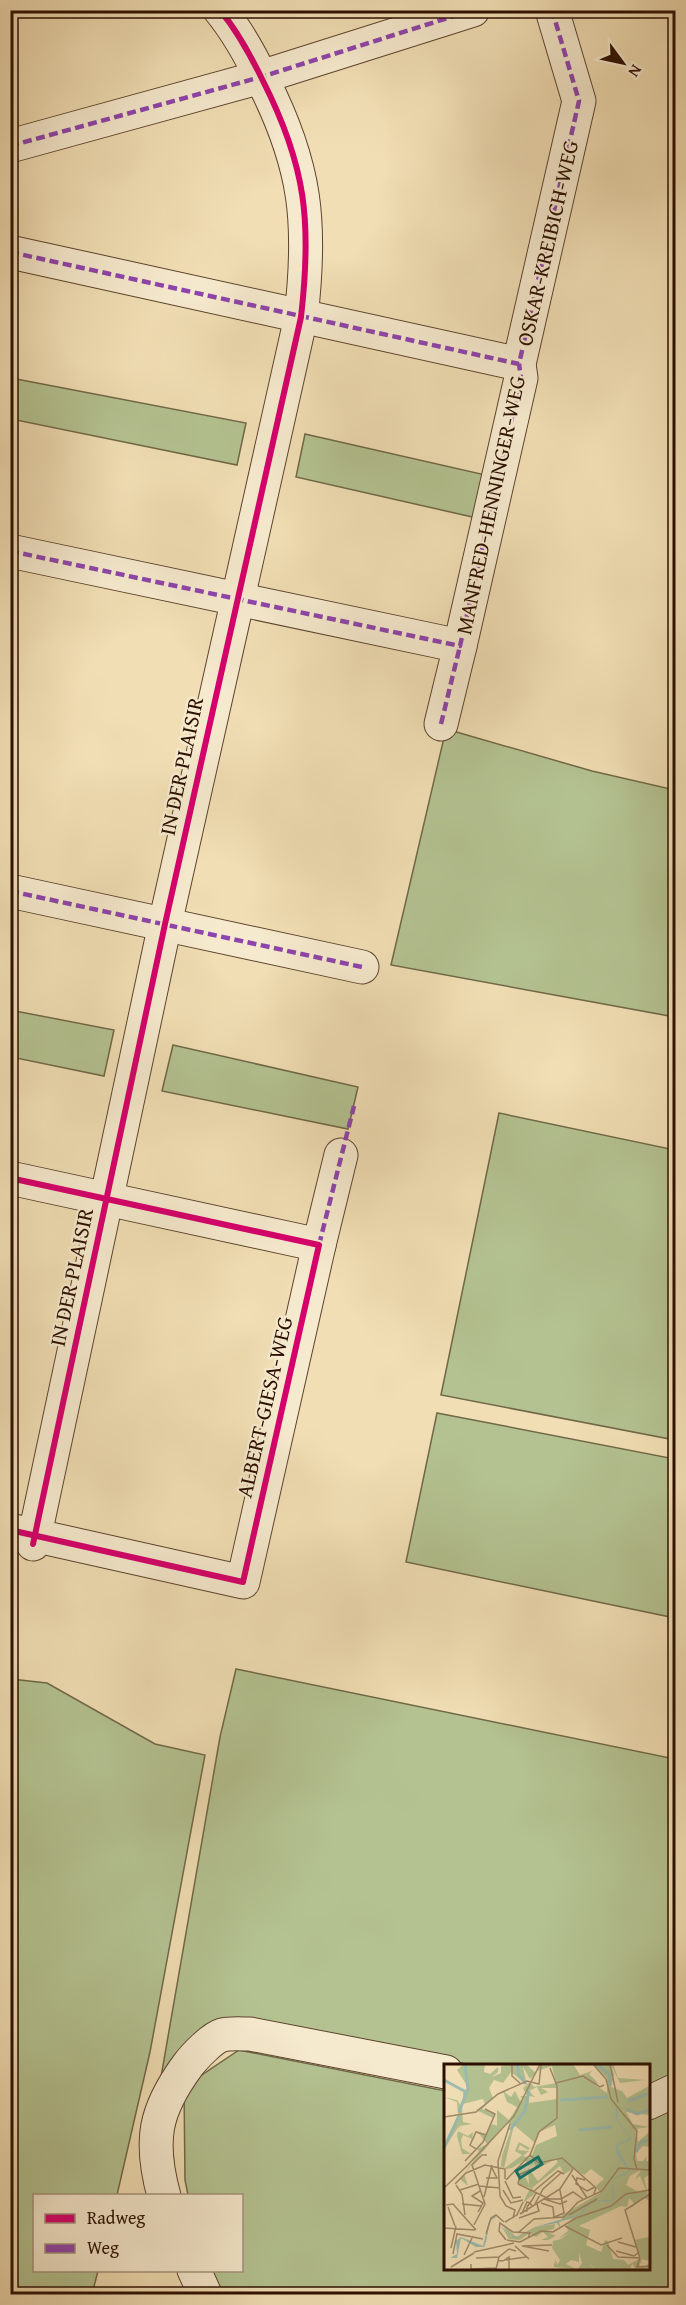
<svg xmlns="http://www.w3.org/2000/svg" width="686" height="2305" viewBox="0 0 686 2305" font-family="'Gentium Book Plus',serif">
  <rect width="100%" height="100%" fill="#f1deb4"/>
  <filter id="stains"><feTurbulence type="fractalNoise" baseFrequency=".00333" numOctaves="4"/><feColorMatrix values="0 0 0 0 .2 0 0 0 0 .09 0 0 0 0 .02 0 0 0 .5 -.17"/></filter>
  <radialGradient id="worn" r=".72"><stop offset=".6" stop-color="#630" stop-opacity="0"/><stop offset="1" stop-color="#630" stop-opacity=".3"/></radialGradient>
  <g fill="#b4c291" stroke="#706848" stroke-width="1.5">
    <path d="M11 378 246 423 237 465 11 419Z"/>
    <path d="M305 434 490 476V521L296 477Z"/>
    <path d="M446 729 592 771 675 790V1017L391 965Z"/>
    <path d="M10 1010 114 1030 104 1076 11 1057Z"/>
    <path d="M173 1045 358 1087 348 1129 162 1091Z"/>
    <path d="M499 1113 675 1150V1440L441 1395Z"/>
    <path d="M437 1413 675 1459V1618L406 1562Z"/>
    <path d="M236 1669 675 1759 676 2080 649 2092 648 2065H472L223 2019 161 2077 220 1737Z"/>
    <path d="M11 1679 47 1683 155 1744 205 1755 150 2052 117 2195 34 2196V2270L98 2271 92 2294H11Z"/>
    <path d="M239 2050 446 2091V2268H648L649 2114 675 2104V2294H218L208 2271 242 2270V2196L188 2195 185 2180 184 2087Z"/>
  </g>
  <g fill="none" stroke-linecap="round" stroke-linejoin="round">
    <g stroke="#5d432d" stroke-width="35">
      <g id="minor">
        <path d="M10 146 261 77 473 10"/>
        <path d="M10 252 519 364 579 101 552 10"/>
        <path d="M10 551 460 646 521 378 519 364"/>
        <path d="M441 724 460 646"/>
        <path d="M10 891 362 967"/>
        <path d="M10 1178 319 1245 243 1582 10 1530"/>
        <path d="M319 1245 341 1155"/>
        <path d="M33 1544 165 924 301 317C312 222 306 166 263 81 251 56 238 32 220 10"/>
        <path d="M648 2103 676 2090"/>
        <path d="M164 2196C149 2141 154 2111 188 2065 194 2057 212 2038 222 2035 230 2033 242 2034 250 2034L446 2072"/>
        <path d="M194 2270 205 2294"/>
      </g>
    </g>
    <use href="#minor" stroke="#f6eace" stroke-width="33"/>
    <g stroke="#8e44ad" stroke-width="4.5" stroke-dasharray="9 4.5" stroke-linecap="butt">
      <path d="M10 146 261 77 473 10"/>
      <path d="M10 252 519 364 579 101 552 10"/>
      <path d="M10 551 460 646 521 378 519 364"/>
      <path d="M441 724 460 646"/>
      <path d="M10 891 362 967"/>
      <path d="M319 1245 354 1106"/>
    </g>
    <g stroke="#f6eace" stroke-width="10">
      <g id="cycleway">
        <path d="M10 1178 319 1245 243 1582 10 1530"/>
        <path d="M33 1544 165 924 301 317C312 222 306 166 263 81 251 56 238 32 220 10"/>
      </g>
    </g>
    <use href="#cycleway" stroke="#d6006c" stroke-width="6"/>
  </g>
  <g text-anchor="middle" dominant-baseline="central" stroke-width="4.5" stroke-linejoin="round" paint-order="stroke">
    <g font-size="22" fill="#2c0f00" stroke="#f6eace">
      <text transform="translate(547 243) rotate(-77)">OSKAR-KREIBICH-WEG</text>
      <text transform="translate(490 505) rotate(-78)">MANFRED-HENNINGER-WEG</text>
      <text transform="translate(181 766) rotate(-78)">IN DER PLAISIR</text>
      <text transform="translate(71 1277) rotate(-78)">IN DER PLAISIR</text>
      <text transform="translate(264 1407) rotate(-77)">ALBERT-GIESA-WEG</text>
    </g>
  </g>
  <g transform="translate(444 2064)">
    <rect width="206" height="206" fill="#f1deb4"/>
    <path d="M20 0H41L40 8 46 10 54 3V8L48 13 57 9V2L68 0H82L92 9 86 15 79 3 83 21 67 8 59 19 50 16 45 24 49 34 38 45 51 49 49 54 32 46 41 40 39 35 19 40V29L24 23 13 6ZM97 0H129L136 11 148 7 145 10 154 19 151 21 163 29V14L149 0H169L174 14 201 16 176 19 167 1 170 11 167 23 178 27 183 34 205 22V51L182 48 189 60 205 63 192 65 194 78 205 68V83L199 82 192 89 193 97H199L203 92 202 97H205V111L200 114 205 136 200 134 186 145 190 139 185 134 183 143 177 142 135 162 146 166 142 181 157 188 161 176 164 177 169 195 180 196 184 201 197 194 190 176 205 173V197L198 195 195 203H202L205 198V205H191L189 200 186 203 189 205H151L144 198 150 205H134L138 199 135 189V198L127 196 122 200 132 205 110 203V198L113 201 110 195 114 200 116 196 108 184 109 177 117 175 125 169 114 175 124 167 122 162 130 155 118 156V151L156 129 152 122 160 115 147 105 140 111 129 105 120 110 116 102 88 124 90 130 79 139 86 124 74 120 75 113 81 114 78 106 85 121 84 104 94 117 113 99V94L93 105 88 95 89 100 84 102 81 96 68 104 62 105 61 104 78 91 71 87 75 78 86 84 84 86 76 81 74 86 85 87 79 92 87 94 92 81 113 72 111 61 95 68 91 79 70 61 60 104 57 102 58 92 68 62 63 59 20 110 24 122 16 115 34 91 26 97 35 88 33 85 43 80 33 67 41 70 48 60 53 62V46L65 56 73 43 63 38 59 27 67 33 71 27 76 37 80 36 76 32H83L79 24 86 18 90 23 112 19 108 2 93 7ZM93 23 97 31 104 28 97 24H113V35L85 39V32L91 33 85 27ZM197 106 191 115 196 112 202 126 194 128 182 121 186 112ZM0 33 13 36 18 43 19 58 28 60 16 62 14 67 24 72 29 68 28 75 19 71 17 76 18 84 27 90H18L13 72 15 62 0 85 14 51 13 38ZM111 160 110 165 102 167 112 172 104 176H97L104 173 99 168 92 173 85 169 76 176 65 175 57 162 68 173H71L67 171 62 166 60 161 72 173 91 163Z" fill="#b4c291" fill-rule="evenodd"/>
    <path d="M171 40 174 48 173 55 187 74 186 76 173 82 186 107 181 111 168 115 170 133 168 137 163 138 153 137 143 142 140 148 136 151 115 158 117 165 113 159 91 163 73 174 68 173 64 169 52 153 46 157 42 178 40 183H32L17 174 13 194H6L0 192 6 194 13 190 12 177 17 173 39 182 45 157 51 152 67 171 74 173 91 163 136 150 144 139 155 136H168V115L185 107 172 89V81L186 74 172 55Z" fill="#9bbcaf"/>
    <path fill="none" stroke="#9bbcaf" stroke-width="3" d="M73 0 75 11 82 20M152 0 166 11V22M0 16 22 28M116 36 164 33M184 37 206 29M182 45 193 50 205 46M15 48 24 25 21 0M66 66 81 47 85 27M135 66 168 63M0 84 15 52M192 88 197 78 206 76"/>
    <path fill="none" stroke="#a28b6c" stroke-width="1.5" d="M68 0V12L77 20M149 0 162 15 167 35 193 67 190 95 193 105M166 0 174 38M112 19 139 12 156 23 160 21M0 53 32 48 54 30 83 17 95 20 97 1M66 60 54 97 56 132 62 142 71 146 69 154M32 85 26 81 32 68 42 71M86 91 95 99 118 94 152 124 150 130M21 97 39 78 51 50 41 45M22 103 70 52 96 0M128 111 143 134M42 114H53L48 104M62 116 86 91 95 68 113 54V22L106 4M141 116 133 114 132 120 143 127 151 123M61 117 69 134 77 133M11 120 22 109 41 101 61 105V115M74 120 105 135H117L129 128 139 135M74 120 76 110 91 104M12 121 18 130 21 151M35 122 56 124M0 124 23 102M16 126 35 120M59 126 67 139 79 136M90 127 114 107 120 110M40 133 48 101M100 135 116 140 123 137M97 139 109 143 110 154M18 140 37 142M91 140 99 125 117 109M2 141 9 140 32 166M88 142 86 139 83 138 79 147H83V143L86 139 88 136 92 129M4 143 11 162M34 148 39 139 28 132 36 127M76 150 116 125 129 105M125 151 153 135M75 154 95 147 93 140M108 154 120 149 116 126M61 158 73 151 79 138M30 161 41 140 28 101 38 91H43M121 162 157 181 178 174M0 164 31 166M75 168 90 155 120 153 134 138 158 127 175 104 206 106M42 170 47 154 52 151 60 158M62 176 55 167 56 159 69 168 86 169 84 174M63 176 76 178 97 167 109 168 132 154 167 142 182 130 206 126M174 178 192 183M163 181 174 193 196 194M71 182 85 195M78 182 108 181M78 182 105 187M7 184 12 162M172 187 190 192 195 188M30 188 70 179M9 190 13 170 39 175M20 191 29 172M32 194 55 193M196 194 181 146 206 130M196 194 193 203 206 202M54 197 82 193M59 197 65 193V205M27 200V205L52 204M7 203 30 189M52 205 55 193 65 185 72 187"/>
    <path fill="#0f766e" fill-opacity="0.15" stroke="#0f766e" stroke-width="3" d="M94 93 98 100 76 114 72 107Z"/>
    <rect width="206" height="206" fill="none" stroke="#2c0f00" stroke-width="3"/>
  </g>
  <rect width="686" height="2305" fill="none" stroke="#f1deb4" stroke-width="36"/>
  <rect x="12" y="12" width="662" height="2281" fill="none" stroke="#2c0f00" stroke-width="3"/>
  <rect x="18" y="18" width="650" height="2269" fill="none" stroke="#2c0f00" stroke-width="1.5"/>
  <rect x="33" y="2194" width="210" height="78" fill="#f6eace" stroke="#a5927c" stroke-width="1.5"/>
  <rect x="45" y="2214" width="30" height="9" fill="#d6006c" stroke="#a5927c" stroke-width="1.5"/>
  <text x="87" y="2224" font-size="18" fill="#2c0f00">Radweg</text>
  <rect x="45" y="2244" width="30" height="9" fill="#8e44ad" stroke="#a5927c" stroke-width="1.5"/>
  <text x="87" y="2254" font-size="18" fill="#2c0f00">Weg</text>
  <g transform="translate(623 63) rotate(123)" stroke="#f6eace" stroke-width="4.5" paint-order="stroke">
  <path d="M0-4.5L10 22L0 15L-10 22Z" fill="#2c0f00"/>
  <text y="-9" font-size="16" font-weight="bold" text-anchor="middle" fill="#2c0f00">N</text>
  </g>
  <rect width="100%" height="100%" filter="url(#stains)"/>
  <rect width="100%" height="100%" fill="url(#worn)"/>
</svg>
